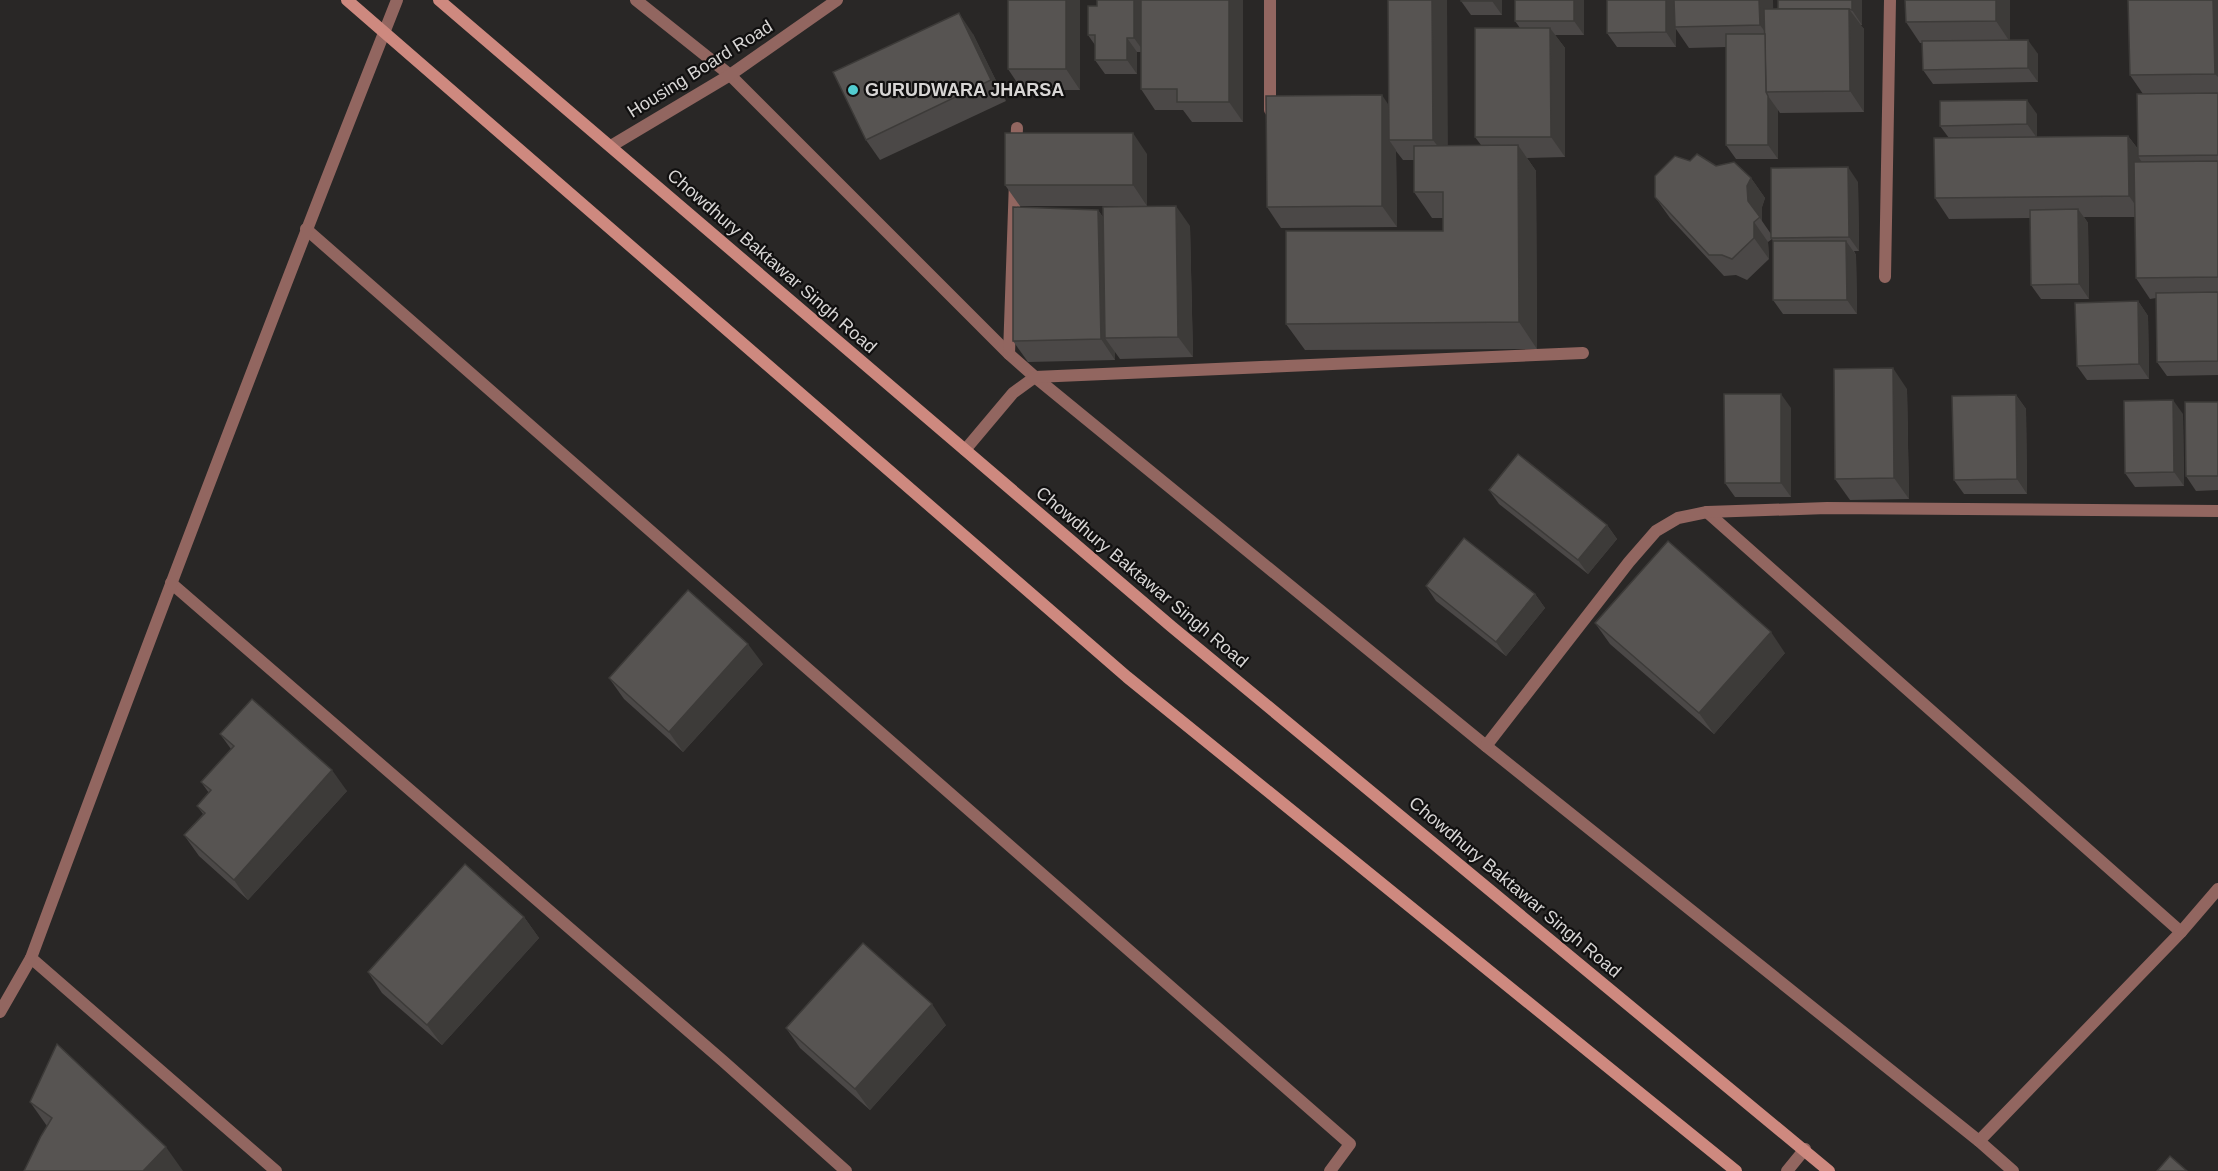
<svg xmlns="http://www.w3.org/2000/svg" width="2218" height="1171" viewBox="0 0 2218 1171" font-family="Arial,sans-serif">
  <rect width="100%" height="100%" fill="#292726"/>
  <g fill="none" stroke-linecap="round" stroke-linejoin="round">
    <path stroke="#926660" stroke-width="12" d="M0 1012 31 958"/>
    <g stroke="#926660" stroke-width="12">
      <path d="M636 0 730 75 1009 354 1035 377 1486 746 1979 1141 2013 1171"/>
      <path d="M1270 0V110"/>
      <path d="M611 146 730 75 837 0"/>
      <path d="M1016 149 1017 128"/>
      <path d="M306 229 1350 1144 1330 1171"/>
      <path d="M1885 277 1890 0"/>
      <path d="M1009 354 1015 181"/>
      <path d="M965 450 1013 393 1035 377 1583 353"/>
      <path d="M1707 512 2181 932"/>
      <path d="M171 583 723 1061 846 1171"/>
      <path d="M1486 746 1629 562 1656 531 1678 518 1707 512 1827 508 2218 511"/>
      <path d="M1979 1141 2181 932 2218 889"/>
      <path d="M276 1171 31 958C150 637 271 318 397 0"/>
      <path d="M1787 1171 1805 1149"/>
    </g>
    <g stroke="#ce897f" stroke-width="12">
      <path d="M347 0 1127 677 1736 1171"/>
      <path d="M439 0 1172 627 1829 1171"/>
    </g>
  </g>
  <g fill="#4b4847">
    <path d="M1080 0V90H1022L1008 69Z"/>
    <path d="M1243 0V122H1192L1183 110H1155L1141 89V52H1137V74H1105L1095 60V45L1088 35Z"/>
    <path d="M1388 0H1447V146L1481 145 1475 137 1520 28 1515 21 1584 0V35H1555L1565 48V157L1527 158 1536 171 1537 349 1305 350 1286 324 1443 231V218H1432L1414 192V160H1403L1396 151 1397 227 1281 228 1267 207 1389 105Z"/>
    <path d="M1502 0V15H1471L1461 1Z"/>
    <path d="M1862 0V25H1860L1864 29V112L1780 113 1778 110V159H1736L1726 145V47L1689 48 1676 29V47H1617L1607 33 1773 9Z"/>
    <path d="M2010 0V40L2038 54V82L1933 84 1923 70V43H1920L1906 22Z"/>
    <path d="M2218 0V375L2167 376 2157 362 2156 298 2150 299 2136 278 2135 217H2084L2088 223 2089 299H2041L2031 285 2030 218 1949 219 1935 198 1949 138 1940 126 2037 114V137L2128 136 2138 149 2143 94 2130 75Z"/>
    <path d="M973 34 1006 101 880 160 866 140Z"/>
    <path d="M1147 154V206H1020L1005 185Z"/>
    <path d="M1690 161 1716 166 1751 178 1765 198 1762 207V221L1771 234 1858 182 1859 251H1854L1856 255 1857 314H1783L1773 300V241L1772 239 1768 242 1769 259 1747 280 1736 275 1724 276 1670 218 1655 197Z"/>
    <path d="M1098 210 1103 217 1190 226 1193 357 1120 359 1115 352V360L1028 362 1013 341Z"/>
    <path d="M2138 301 2148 316 2149 379 2087 380 2077 366Z"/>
    <path d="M1907 389 1909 499 1850 500 1835 479Z"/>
    <path d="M2016 395 2026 409 2027 494H1964L1954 480Z"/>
    <path d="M2218 402V490L2196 491 2186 476Z"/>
    <path d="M1791 408V497H1735L1725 483Z"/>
    <path d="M2183 414 2184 486 2135 487 2125 473Z"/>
    <path d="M1489 490 1607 525 1617 539 1588 574 1499 504Z"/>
    <path d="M1426 586 1535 594 1545 608 1506 656 1436 601Z"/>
    <path d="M1595 623 1785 653 1714 734 1610 644Z"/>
    <path d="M763 664 683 752 624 699 609 678Z"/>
    <path d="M220 734 347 791 248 900 199 856 184 835 203 814 197 806 209 793 201 782 231 749Z"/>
    <path d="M524 917 539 938 442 1045 382 993 368 972Z"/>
    <path d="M946 1025 870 1110 800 1048 786 1028Z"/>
    <path d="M30 1102 183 1171 47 1126Z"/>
  </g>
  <g fill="#3d3b39">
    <path d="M1066 0H1080V90L1066 69Z"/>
    <path d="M1134 0H1144V52L1134 38Z"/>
    <path d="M1229 0H1243V122L1229 102Z"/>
    <path d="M1432 0H1447L1448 160 1433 140Z"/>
    <path d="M1492 0H1502V15L1492 1Z"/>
    <path d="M1574 0H1584V35L1574 21Z"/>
    <path d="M1666 0H1676L1675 27 1676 29V47L1666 32Z"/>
    <path d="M1759 0H1773L1774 42 1768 36 1760 25Z"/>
    <path d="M1852 0H1862V25L1852 10Z"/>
    <path d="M1996 0H2010V42L1996 21Z"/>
    <path d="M2213 0H2218V77L2215 74Z"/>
    <path d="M1849 9 1864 29V112L1850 91Z"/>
    <path d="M959 13 973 34 1006 101 991 80Z"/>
    <path d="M1550 28 1565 48V157L1551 137Z"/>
    <path d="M1127 38 1137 52V74L1127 60Z"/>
    <path d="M2028 40 2038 54V82L2028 68Z"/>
    <path d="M1382 95 1396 116 1389 140 1396 150 1397 227 1382 206Z"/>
    <path d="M1768 96 1778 110V159L1768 145Z"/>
    <path d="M2027 100 2037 114V138L2027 124Z"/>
    <path d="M1133 133 1147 154V206L1133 185Z"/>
    <path d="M2128 136 2143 156H2138L2143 164 2144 217 2129 196Z"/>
    <path d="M1518 145 1536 171 1537 349 1519 322Z"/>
    <path d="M1848 167 1858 182 1859 251 1849 237Z"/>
    <path d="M1751 178 1765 198 1762 207V221L1748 201 1747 186Z"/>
    <path d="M1176 206 1190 226 1193 357 1178 337Z"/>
    <path d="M2078 209 2088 223 2089 299 2079 284Z"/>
    <path d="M1098 210 1112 231 1105 338 1115 352V360L1101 339Z"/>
    <path d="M1754 222 1768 242 1769 259 1754 238Z"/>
    <path d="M1846 241 1856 255 1857 314 1847 300Z"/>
    <path d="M2138 301 2148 316 2149 379 2139 364Z"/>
    <path d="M1893 368 1907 389 1909 499 1894 478Z"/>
    <path d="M1781 394 1791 408V497L1781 483Z"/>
    <path d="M2016 395 2026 409 2027 494 2017 479Z"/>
    <path d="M2173 400 2183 414 2184 486 2174 472Z"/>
    <path d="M1607 525 1617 539 1588 574 1578 560Z"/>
    <path d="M1535 594 1545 608 1506 656 1496 642Z"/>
    <path d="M1771 632 1785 653 1714 734 1699 713Z"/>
    <path d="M748 644 763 664 683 752 669 732Z"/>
    <path d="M332 770 347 791 248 900 234 880Z"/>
    <path d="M524 917 539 938 442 1045 427 1025Z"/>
    <path d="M932 1004 946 1025 870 1110 855 1089Z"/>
    <path d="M166 1147 183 1171H143Z"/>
  </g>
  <g fill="#575452" stroke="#3d3b39" stroke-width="1.5">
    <rect x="1008" y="0" width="58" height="69"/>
    <path d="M1097 0H1134V38H1127V60H1095V35H1088V6H1097Z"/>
    <path d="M1141 0H1229V102H1177V89H1141Z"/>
    <path d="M1388 0H1432L1433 140H1389Z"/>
    <rect x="1461" y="0" width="31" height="1"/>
    <rect x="1515" y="0" width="59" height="21"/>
    <path d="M1607 0H1666V32L1607 33Z"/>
    <path d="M1674 0H1759L1760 25 1675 27Z"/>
    <path d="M1778 0H1852V10L1849 9H1778Z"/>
    <path d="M1905 0H1996V21L1906 22Z"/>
    <path d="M2128 0H2213L2215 74 2130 75Z"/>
    <path d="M1764 9H1849L1850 91 1766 92Z"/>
    <path d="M959 13 991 80 866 140 833 72Z"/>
    <path d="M1475 28H1550L1551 137H1475Z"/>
    <path d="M1726 34H1765L1766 92 1768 96V145H1726Z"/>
    <path d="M2028 40V68L1923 70 1922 41Z"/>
    <path d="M2218 93V155L2138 156 2137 94Z"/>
    <path d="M1382 95V206L1267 207 1266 96Z"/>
    <path d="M2027 100V124L1940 126V101Z"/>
    <rect x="1005" y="133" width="128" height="52"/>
    <path d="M2128 136 2129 196 1935 198 1934 138Z"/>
    <path d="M1518 145 1519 322 1286 324V231H1443V192H1414V146Z"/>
    <path d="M1697 154 1716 166 1734 162 1751 178 1747 186 1748 201 1760 217 1754 222V238L1732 259 1722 255H1709L1655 197V176L1675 156 1690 161Z"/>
    <path d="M2218 161V277L2136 278 2134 162Z"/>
    <path d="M1848 167 1849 237 1771 238V168Z"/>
    <path d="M1176 206 1178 337 1105 338 1103 207Z"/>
    <path d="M1013 207 1098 210 1101 339 1013 341Z"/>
    <path d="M2078 209 2079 284 2031 285 2030 210Z"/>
    <path d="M1773 241H1846L1847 300H1773Z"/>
    <path d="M2218 292V361L2157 362 2156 293Z"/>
    <path d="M2138 301 2139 364 2077 366 2075 303Z"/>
    <path d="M1893 368 1894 478 1835 479 1834 369Z"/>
    <path d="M1724 394H1781V483H1725Z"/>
    <path d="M2016 395 2017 479 1954 480 1952 396Z"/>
    <path d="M2173 400 2174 472 2125 473 2124 401Z"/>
    <path d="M2185 402H2218V476H2186Z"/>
    <path d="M1518 454 1607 525 1578 560 1489 490Z"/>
    <path d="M1464 538 1535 594 1496 642 1426 586Z"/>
    <path d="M1668 541 1771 632 1699 713 1595 623Z"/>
    <path d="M688 590 748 644 669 732 609 678Z"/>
    <path d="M252 699 332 770 234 880 184 835 205 813 197 806 211 790 201 782 234 746 220 734Z"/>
    <path d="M465 864 524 917 427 1025 368 972Z"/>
    <path d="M863 943 932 1004 855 1089 786 1028Z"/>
    <path d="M57 1044 166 1147 143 1171H24L41 1136 52 1118 30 1102Z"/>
    <path d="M2170 1156 2187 1171H2157Z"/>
  </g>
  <circle fill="#52ccd0" stroke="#111010" stroke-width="2" cx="853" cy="90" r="6"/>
  <g text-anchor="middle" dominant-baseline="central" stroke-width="4.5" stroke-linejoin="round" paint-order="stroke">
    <g font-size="18" fill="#d8d6d5" stroke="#111010">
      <text transform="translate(700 69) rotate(-32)">Housing Board Road</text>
      <text transform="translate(772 261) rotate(41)">Chowdhury Baktawar Singh Road</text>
      <text transform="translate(1142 577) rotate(40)">Chowdhury Baktawar Singh Road</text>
      <text transform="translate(1515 887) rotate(40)">Chowdhury Baktawar Singh Road</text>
    </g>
    <g font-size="18" font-weight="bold" fill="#d8d6d5" stroke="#111010" text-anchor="start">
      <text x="865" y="90">GURUDWARA JHARSA</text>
    </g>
  </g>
</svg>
